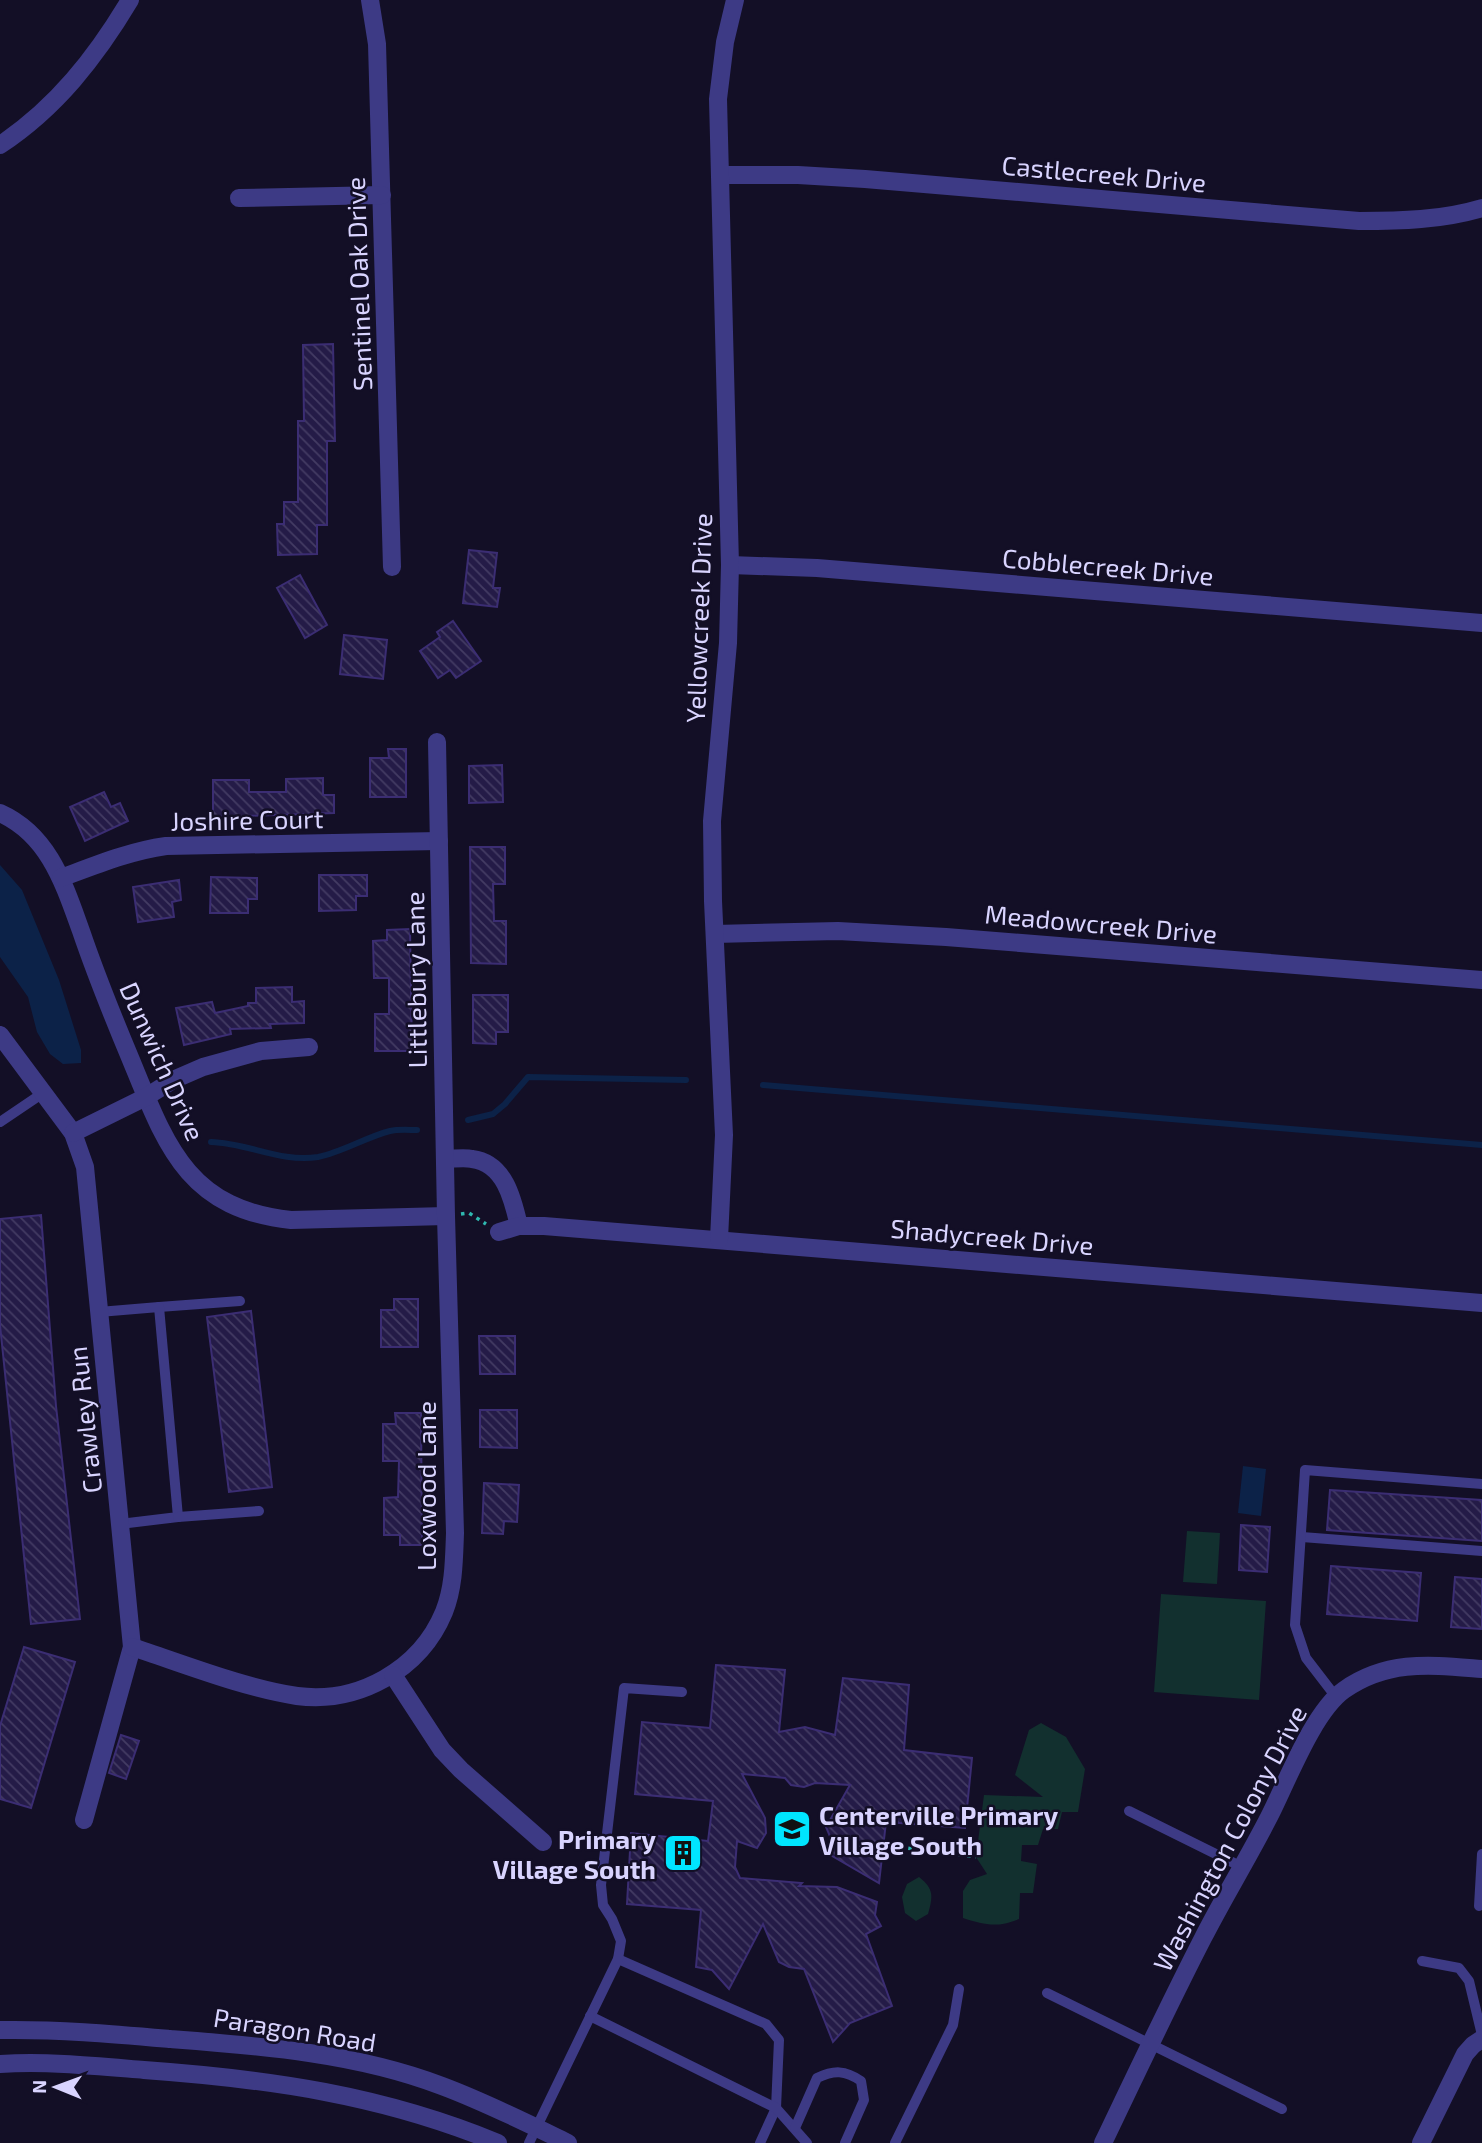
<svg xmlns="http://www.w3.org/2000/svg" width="1482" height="2143" viewBox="0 0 1482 2143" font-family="'Exo 2',sans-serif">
  <defs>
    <pattern id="building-back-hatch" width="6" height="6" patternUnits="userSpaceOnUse" patternTransform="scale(1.75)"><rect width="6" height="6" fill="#241b47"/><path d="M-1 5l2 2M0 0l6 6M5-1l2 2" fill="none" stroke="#433b63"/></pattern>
  </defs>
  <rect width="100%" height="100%" fill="#130f26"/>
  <g fill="#12302f">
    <path d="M1187 1531 1220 1533 1217 1584 1183 1582Z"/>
    <path d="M1161 1594 1266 1601 1259 1700 1154 1692Z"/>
    <path d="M1041 1723 1066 1737 1085 1769 1078 1812H1062L1058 1829H1043L1038 1845H1022L1021 1861 1037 1864 1033 1893H1020L1019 1919C997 1928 985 1925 963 1918V1891L970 1880 987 1874 976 1857 984 1795 1043 1797 1015 1775 1029 1730Z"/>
    <path d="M919 1877C934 1889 933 1896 928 1914L916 1921 905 1913 902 1897 907 1884Z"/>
  </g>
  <g fill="#0c2248">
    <path d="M0 865 22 890 59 980 81 1050V1063L63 1064 50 1054 37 1032 28 997 0 957Z"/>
    <path d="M1243 1466 1266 1469 1261 1516 1238 1513Z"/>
  </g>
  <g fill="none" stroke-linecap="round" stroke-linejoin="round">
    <g stroke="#0c2248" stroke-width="6">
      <path d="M763 1085 1482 1145"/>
      <path d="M468 1120 493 1114 505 1104 528 1077 686 1080"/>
      <path d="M211 1142C248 1143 281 1163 318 1157 343 1152 366 1137 390 1131 398 1129 409 1130 417 1130"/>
    </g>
  </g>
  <g fill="url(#building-back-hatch)" stroke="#3b2d73" stroke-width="2">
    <path d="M333 344 335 441H327V525H317V554L278 555 277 524H284V502H298V421H304L303 345Z"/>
    <path d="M469 550 497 553 493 588H500L497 607 463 603Z"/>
    <path d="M300 575 327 625 305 638 277 588Z"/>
    <path d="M453 621 481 661 456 678 450 670 438 678 420 651 440 637 437 632Z"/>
    <path d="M344 635 387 640 383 679 340 674Z"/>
    <path d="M388 749H406V797H370V758H389Z"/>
    <path d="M502 765 503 802 469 803V766Z"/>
    <path d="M323 778V795H334V813L213 817V780H249V792H286V779Z"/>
    <path d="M104 792 111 807 120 803 128 821 85 841 70 807Z"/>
    <path d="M470 847H505V884H493L494 921H506V964L471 963Z"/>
    <path d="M319 875H367V896H356V910L319 911Z"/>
    <path d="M211 877 257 878V899H248V913H210Z"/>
    <path d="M179 880 181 900 172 902 174 917 138 922 133 887Z"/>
    <path d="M410 929 412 1051H375V1014H389V978H374L373 941 387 940V930Z"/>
    <path d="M292 987V1002L304 1001V1023L270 1024 271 1028 230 1029 231 1034 184 1045 176 1008 212 1002 215 1013 248 1006V1003H256V988Z"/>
    <path d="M473 995H508V1032H496V1044L473 1043Z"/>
    <path d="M41 1215 56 1406 80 1619 31 1624 0 1325V1219Z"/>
    <path d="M394 1299H418V1347H381V1310H394Z"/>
    <path d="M251 1311 272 1487 229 1492 207 1317Z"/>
    <path d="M479 1336H515V1374H480Z"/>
    <path d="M480 1410H517V1448L480 1447Z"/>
    <path d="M395 1413H421L422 1545H400V1535H384V1498L398 1497 399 1461H383V1424H396Z"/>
    <path d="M484 1483 519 1485 517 1522 504 1521 503 1534 482 1533Z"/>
    <path d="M1330 1490 1482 1500V1541L1327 1530Z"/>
    <path d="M1241 1525 1270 1527 1267 1572 1239 1570Z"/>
    <path d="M1331 1566 1421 1573 1417 1621 1327 1614Z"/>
    <path d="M1455 1577 1482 1579V1629L1451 1627Z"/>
    <path d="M24 1647 75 1662 31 1808 0 1799V1726Z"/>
    <path d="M716 1665 785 1670 779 1732 805 1727 835 1735 843 1678 909 1685 904 1750 972 1758 965 1828 886 1822 879 1883 822 1850 832 1841 826 1827 850 1785 815 1783 804 1787 791 1785 785 1778 742 1774 765 1818 766 1833 757 1848 737 1841 735 1867 740 1878 802 1883 799 1886 837 1887 877 1902 875 1915 881 1926 866 1934 892 2006 850 2023 833 2042 804 1969 789 1967 779 1962 763 1924 729 1989 712 1970 696 1967 701 1910 627 1904 631 1833 708 1841 713 1801 635 1794 642 1722 710 1728Z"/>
    <path d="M121 1735 139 1741 126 1779 109 1773Z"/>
  </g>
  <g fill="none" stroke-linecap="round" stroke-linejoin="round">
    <g stroke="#2fb8b0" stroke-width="3.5" stroke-dasharray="3.5 5" stroke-linecap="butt">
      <path d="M461 1214 469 1213 486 1224"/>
      <path d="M883 1845 976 1857"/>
    </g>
    <g stroke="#3d3a85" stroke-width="10">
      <path d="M0 1122 43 1093"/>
      <path d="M159 1307 240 1301"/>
      <path d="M99 1312 159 1307 178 1517 120 1524"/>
      <path d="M178 1517 259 1511"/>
      <path d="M1302 1537 1482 1551"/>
      <path d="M1336 1697 1306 1658 1295 1625 1305 1470 1482 1484"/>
      <path d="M1129 1811 1242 1867"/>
      <path d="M1479 1906 1482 1854"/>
      <path d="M618 1959 766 2024 779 2040 776 2108 760 2143"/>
      <path d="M1422 1961 1459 1968 1469 1981 1482 2035"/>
      <path d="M1047 1993 1282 2109"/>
      <path d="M590 2016 776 2108 807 2143"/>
      <path d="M795 2128 817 2078C834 2070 845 2070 861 2081L864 2100 845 2143"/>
      <path d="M529 2143 618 1959 621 1941 612 1919 603 1905 601 1885 624 1688 682 1692"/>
      <path d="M895 2143 953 2025 959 1989"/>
    </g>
    <g stroke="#3d3a85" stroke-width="18">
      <path d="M370 0 377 44 392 567"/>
      <path d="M0 145C56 108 96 57 130 0"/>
      <path d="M720 175H798L865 179 1359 221C1400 221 1442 220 1482 208"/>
      <path d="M239 198 382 195"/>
      <path d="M730 565 817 568 1482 623"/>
      <path d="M0 813C49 835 64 884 81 931 96 975 113 1017 131 1060 166 1145 187 1209 291 1220L446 1216"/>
      <path d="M61 878C96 865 130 851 166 846L439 841"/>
      <path d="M715 934 838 931 946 937 1482 980"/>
      <path d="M0 1035 73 1133 85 1167 132 1647 84 1820"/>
      <path d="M73 1133 146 1097 173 1080 203 1067 261 1051 309 1047"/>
      <path d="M445 1159C454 1159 464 1157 472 1159 505 1163 513 1200 519 1226"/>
      <path d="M499 1232 519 1226H544L1482 1303"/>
      <path d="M719 1239 724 1135 713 901 712 821 728 643 730 565 718 99 725 42 735 0"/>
      <path d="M132 1647C184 1664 244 1688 297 1696 358 1704 420 1670 444 1612 454 1587 454 1560 455 1533L446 1216 437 742"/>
      <path d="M393 1675 442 1750 461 1770 543 1842"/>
      <path d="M1103 2143C1136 2074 1168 2006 1203 1938 1224 1897 1248 1858 1269 1817 1287 1782 1313 1712 1344 1690 1388 1659 1432 1665 1482 1669"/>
      <path d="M1421 2143 1465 2054 1473 2045 1482 2039"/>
    </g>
    <g stroke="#3d3a85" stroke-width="18">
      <path d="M0 2030C57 2029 113 2034 170 2039 261 2046 356 2053 442 2086 485 2102 527 2123 568 2143"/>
      <path d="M0 2064C48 2061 96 2066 144 2070 269 2079 382 2095 498 2143"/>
    </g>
  </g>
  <defs>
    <g id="school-square" transform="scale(2.0125)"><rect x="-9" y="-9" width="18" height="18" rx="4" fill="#00e5ff" stroke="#130f26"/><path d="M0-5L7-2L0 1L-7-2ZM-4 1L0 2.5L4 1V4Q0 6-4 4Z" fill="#111"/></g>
    <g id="building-square" transform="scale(2.0125)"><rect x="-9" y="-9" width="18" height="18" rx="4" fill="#00e5ff" stroke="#130f26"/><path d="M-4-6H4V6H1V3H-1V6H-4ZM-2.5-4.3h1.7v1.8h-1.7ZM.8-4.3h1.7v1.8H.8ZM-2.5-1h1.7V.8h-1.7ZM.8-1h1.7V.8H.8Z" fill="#111"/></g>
  </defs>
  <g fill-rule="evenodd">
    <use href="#school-square" x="792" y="1829"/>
    <use href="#building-square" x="683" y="1853"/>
  </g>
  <g text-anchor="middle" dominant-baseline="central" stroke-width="5" stroke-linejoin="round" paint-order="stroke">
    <g font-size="26" fill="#d9d4ff" stroke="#130f26">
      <text transform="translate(1104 173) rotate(5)">Castlecreek Drive</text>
      <text transform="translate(358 284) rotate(-92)">Sentinel Oak Drive</text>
      <text transform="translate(1108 566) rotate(5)">Cobblecreek Drive</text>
      <text transform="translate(698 618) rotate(-88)">Yellowcreek Drive</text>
      <text transform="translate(247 819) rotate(-1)">Joshire Court</text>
      <text transform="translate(1101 923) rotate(5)">Meadowcreek Drive</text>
      <text transform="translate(415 980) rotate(-91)">Littlebury Lane</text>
      <text transform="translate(163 1061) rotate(66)">Dunwich Drive</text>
      <text transform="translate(992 1236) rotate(5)">Shadycreek Drive</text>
      <text transform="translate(84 1420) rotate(-96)">Crawley Run</text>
      <text transform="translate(425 1486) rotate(-90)">Loxwood Lane</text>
      <text transform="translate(1229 1838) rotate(-62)">Washington Colony Drive</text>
      <text transform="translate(295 2029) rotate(9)">Paragon Road</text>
    </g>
    <g font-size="26" font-weight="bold" fill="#d9d4ff" stroke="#130f26" text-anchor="start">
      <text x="819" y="1814">Centerville Primary<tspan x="819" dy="30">Village South</tspan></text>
      <text x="656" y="1838" text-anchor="end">Primary<tspan x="656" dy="30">Village South</tspan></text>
    </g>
  </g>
  <g transform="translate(56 2087) rotate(271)" stroke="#130f26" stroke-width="5" paint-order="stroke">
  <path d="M0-5L12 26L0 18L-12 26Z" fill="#d9d4ff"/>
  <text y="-10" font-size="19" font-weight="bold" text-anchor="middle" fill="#d9d4ff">N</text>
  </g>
</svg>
